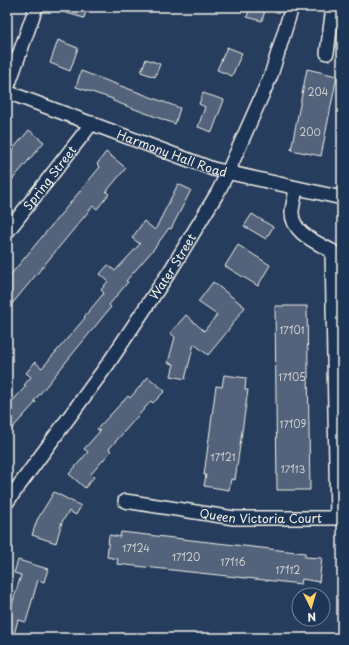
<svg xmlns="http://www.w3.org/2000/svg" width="349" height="645" viewBox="0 0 349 645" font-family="'Playpen Sans',sans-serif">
  <rect width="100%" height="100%" fill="#263d5d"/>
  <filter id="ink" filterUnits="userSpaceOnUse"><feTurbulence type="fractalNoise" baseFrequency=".025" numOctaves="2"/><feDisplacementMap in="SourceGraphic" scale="8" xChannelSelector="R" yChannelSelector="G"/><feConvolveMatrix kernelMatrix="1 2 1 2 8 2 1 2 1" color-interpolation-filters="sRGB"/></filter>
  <g filter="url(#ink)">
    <g fill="#52647b" stroke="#f4f1e8">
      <path d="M56 7H87L84 18 56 10Z"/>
      <path d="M250 7H266L262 21 247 17Z"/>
      <path d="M58 40 78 48 70 71 50 63Z"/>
      <path d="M227 47 242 53 232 76 217 70Z"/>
      <path d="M146 59 160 64 155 77 141 72Z"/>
      <path d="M307 69 337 76 321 156 291 150Z"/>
      <path d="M81 71 180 108 175 124 113 101V99L76 87Z"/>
      <path d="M203 93 224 100 212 132 198 127 205 107 199 104Z"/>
      <path d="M29 130 44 142 7 186V156Z"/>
      <path d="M106 152 126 168 106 192 109 194 97 209 93 206 7 310V279L100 167 97 164Z"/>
      <path d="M178 184 191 190 171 229 169 228 153 250 126 281 128 282 109 305 111 307 34 401 36 402 7 434V407L26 386 24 385 31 377 26 373 35 362 42 368 85 318 84 317 104 293 101 290 108 281 100 274 108 265 115 271 140 244 132 238 144 221 155 230Z"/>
      <path d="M252 214 273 227 266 239 244 226Z"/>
      <path d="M238 245 270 265 258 286 225 266Z"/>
      <path d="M213 282 245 307 223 337 208 355 194 344 185 379 171 376 174 364 168 363 175 337 170 333 186 315 204 331 217 315 198 302Z"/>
      <path d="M275 306H307L310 490H277Z"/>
      <path d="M224 375 246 378 245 390H248L235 480 231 479 229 490 204 486 206 475H204L216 386 222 387Z"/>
      <path d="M148 377 165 391 153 403 151 401 109 449 111 451 91 474 94 477 85 488 69 474 88 452 84 449 100 431 97 429 128 396 130 398Z"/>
      <path d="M54 492 81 506 76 515 69 511 62 522 56 543 32 535 37 520Z"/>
      <path d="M121 532 305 553V557L322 558 319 582 302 579 301 584 117 564 118 559 107 557 109 535 120 537Z"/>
      <path d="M18 560 48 569 44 582 38 580 26 622 18 620 13 638H7V621L21 575 14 573Z"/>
    </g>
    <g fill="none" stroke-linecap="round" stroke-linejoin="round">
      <g stroke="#f4f1e8" stroke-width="16">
        <g id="minor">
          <path d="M327 53 333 7"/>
          <path d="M7 89 36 7"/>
          <path id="s1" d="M7 92 213 169 342 198"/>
          <path id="s2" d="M7 232 92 123"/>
          <path id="s3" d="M125 501 234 518H337L332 251C316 242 291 233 292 211 293 203 295 196 296 188"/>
          <path id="s4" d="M7 502 108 364 172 268 218 192 228 172 271 75 292 7"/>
        </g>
      </g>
      <use href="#minor" stroke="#1d3557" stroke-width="13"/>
    </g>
  </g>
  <g text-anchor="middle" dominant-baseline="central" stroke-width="3" stroke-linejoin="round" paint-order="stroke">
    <g font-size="10" fill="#cccecd">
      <text x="318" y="91">204</text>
      <text x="310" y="131">200</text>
      <text x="292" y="329">17101</text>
      <text x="292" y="376">17105</text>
      <text x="293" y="423">17109</text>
      <text x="223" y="456">17121</text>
      <text x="293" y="468">17113</text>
      <text x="136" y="547">17124</text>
      <text x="186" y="556">17120</text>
      <text x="233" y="561">17116</text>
      <text x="288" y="569">17112</text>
    </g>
    <g font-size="12" fill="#f4f1e8" stroke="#1d3557">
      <text stroke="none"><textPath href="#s1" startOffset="176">Harmony Hall Road</textPath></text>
      <text stroke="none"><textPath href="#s2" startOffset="69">Spring Street</textPath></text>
      <text stroke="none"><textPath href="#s4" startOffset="288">Water Street</textPath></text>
      <text stroke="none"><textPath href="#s3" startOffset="137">Queen Victoria Court</textPath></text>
    </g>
  </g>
  <rect width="349" height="645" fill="none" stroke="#1d3557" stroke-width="24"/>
  <rect x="12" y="12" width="325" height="621" fill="none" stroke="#f4f1e8" stroke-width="1.5" filter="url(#ink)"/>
  <g transform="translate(311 607) rotate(175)"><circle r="19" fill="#1d3557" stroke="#738091"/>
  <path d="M0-3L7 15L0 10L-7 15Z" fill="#ffd166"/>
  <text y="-6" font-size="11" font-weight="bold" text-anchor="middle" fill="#f4f1e8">N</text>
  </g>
</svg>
